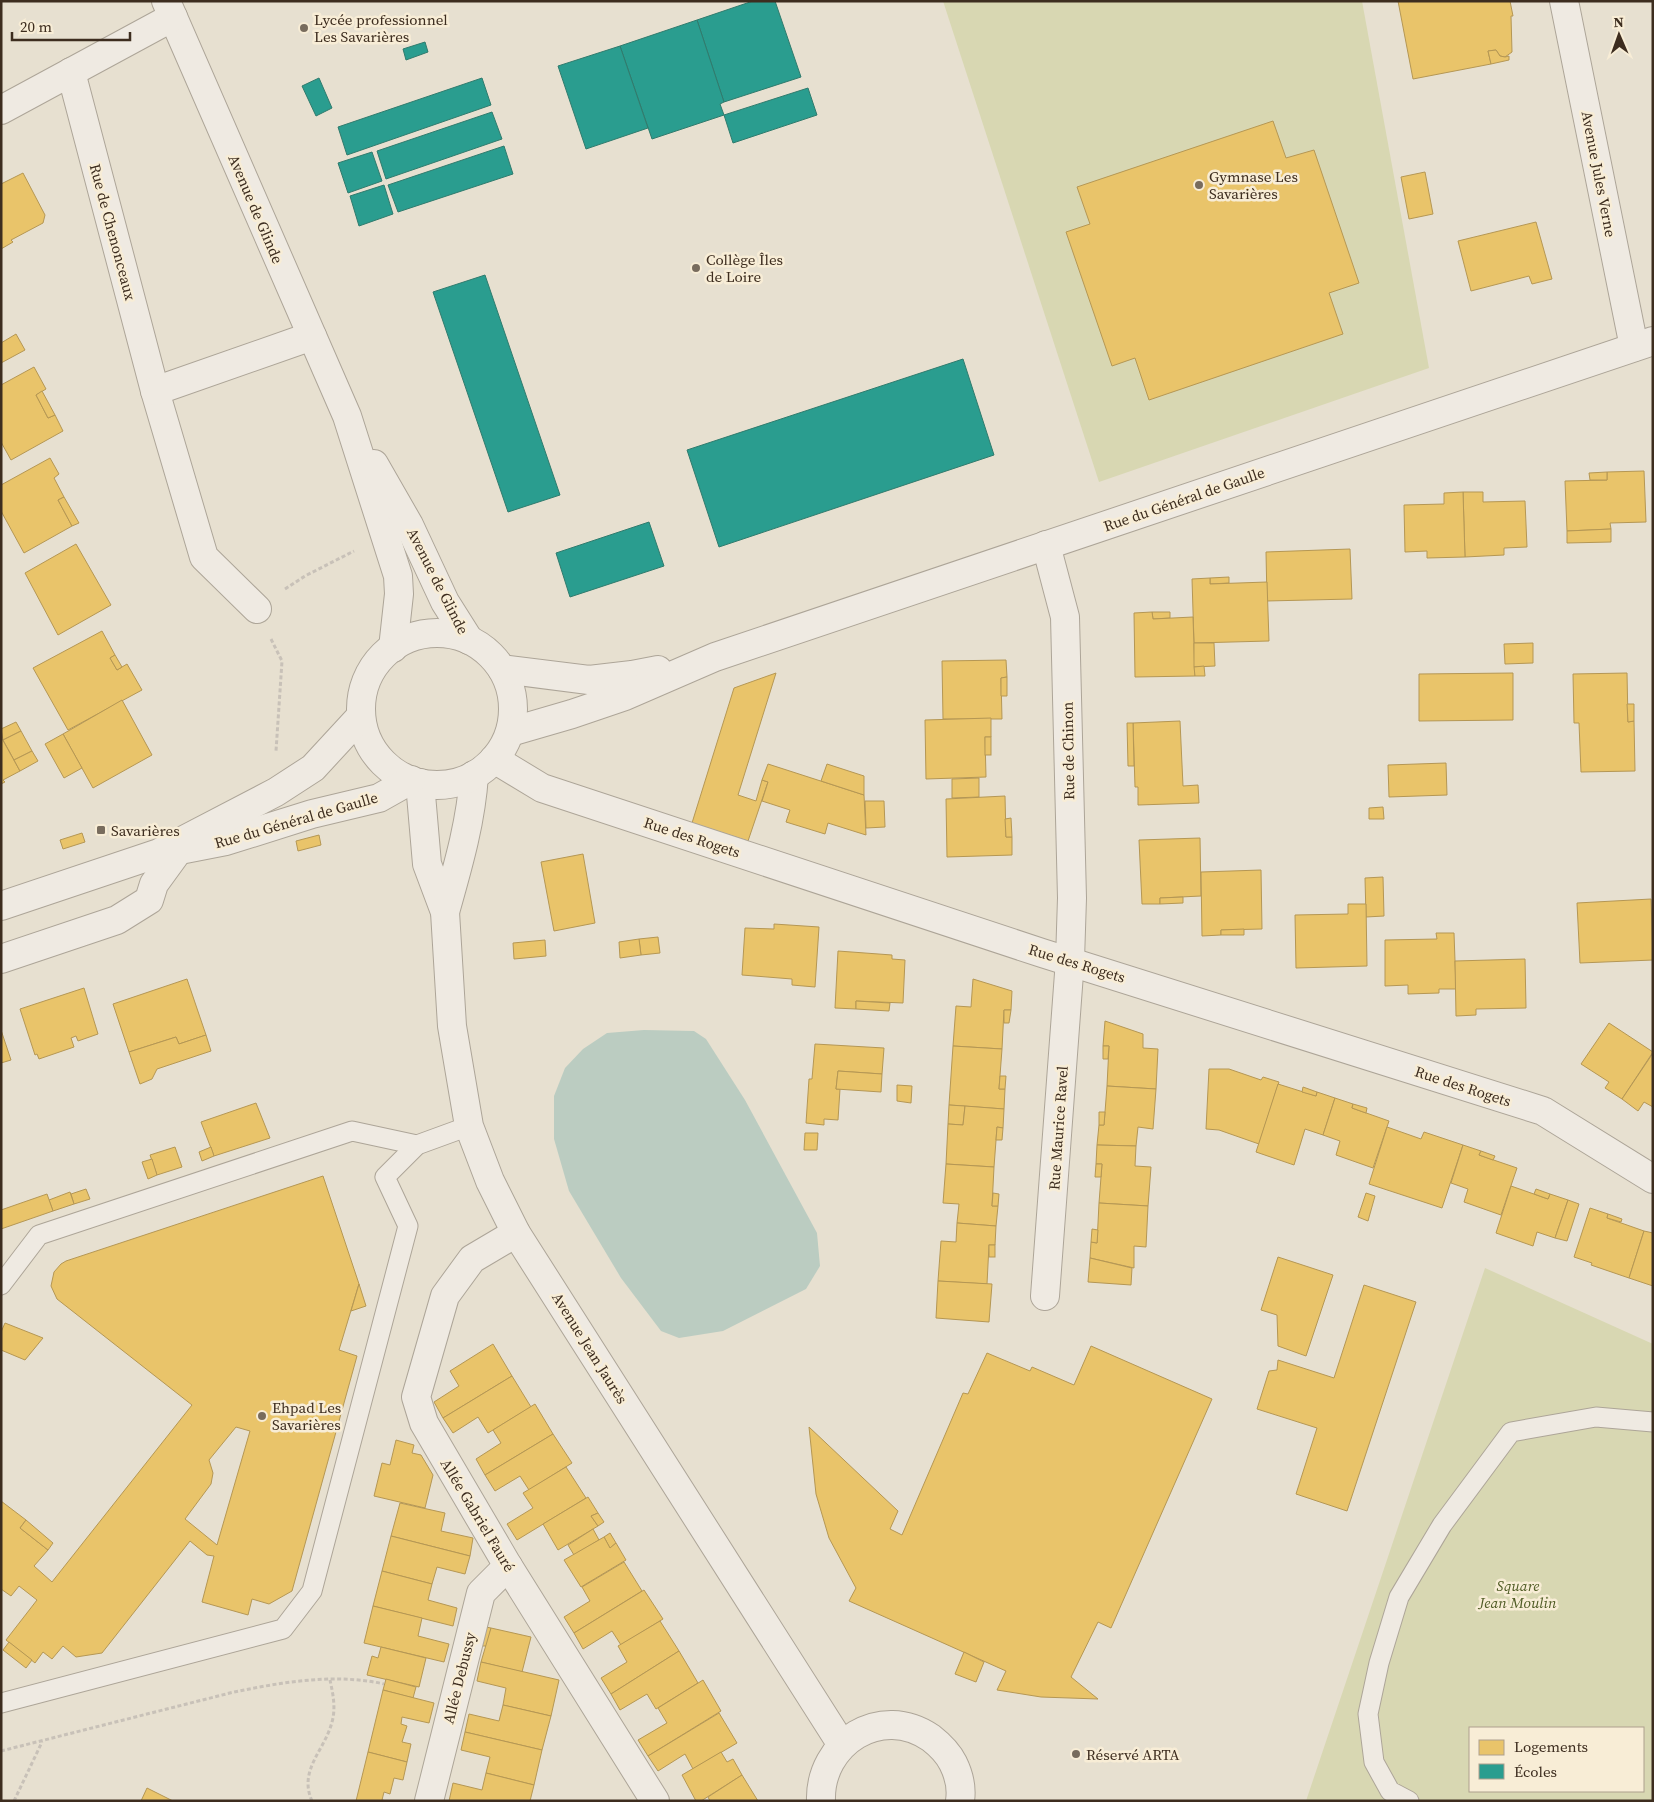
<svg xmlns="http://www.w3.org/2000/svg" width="1654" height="1802" viewBox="0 0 1654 1802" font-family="'Source Serif 4',serif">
  <rect width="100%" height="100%" fill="#e7e0d0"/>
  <g fill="#d8d7b2" fill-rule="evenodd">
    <path d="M943 1H1362L1429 368 1099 482Z"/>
    <path d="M1485 1268 1653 1344V1801H1306ZM1470 1728H1643V1791H1470Z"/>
  </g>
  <path fill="#bbccc1" d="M644 1030 694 1031 706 1039 745 1100 817 1233 820 1266 806 1289 723 1331 679 1338 661 1331 621 1278 569 1191 554 1139V1096L565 1068 583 1049 607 1033Z"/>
  <g fill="#e9c46a" stroke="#b59754" fill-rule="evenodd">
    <path d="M1398 1H1510L1513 16H1511L1512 52 1505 57 1500 56 1496 50 1488 51 1491 64 1413 79Z"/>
    <path d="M1496 50 1500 56 1505 57 1509 56V60L1491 64 1488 51Z"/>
    <path d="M1273 121 1286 158 1314 150 1359 283 1329 293 1343 334 1149 400 1135 358 1112 366 1066 232 1090 224 1077 187Z"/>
    <path d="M1425 172 1433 214 1409 219 1401 177Z"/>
    <path d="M23 173 45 215 43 223 11 240 13 242 1 249V184Z"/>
    <path d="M1536 222 1552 279 1532 284 1529 276 1471 291 1458 241Z"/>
    <path d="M16 334 25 350 1 363V343Z"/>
    <path d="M34 367 46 389 36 395 48 418 55 415 63 431 11 460 1 442V385Z"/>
    <path d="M42 391 55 415 48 418 36 395Z"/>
    <path d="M50 458 59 474 54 478 64 497 58 500 72 526 24 553 1 511V485Z"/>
    <path d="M1644 471 1646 522 1610 523 1611 529 1567 531 1565 481 1607 480V472Z"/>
    <path d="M1607 472V480H1590L1589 473Z"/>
    <path d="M1463 492H1483V502L1525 501 1527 547 1504 548V555L1465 557Z"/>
    <path d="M1463 492 1465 557 1427 558V551L1405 552 1404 505 1444 504V493Z"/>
    <path d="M64 497 79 523 72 526 58 500Z"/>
    <path d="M1611 529V542L1567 543V531Z"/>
    <path d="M76 544 111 605 58 635 25 573Z"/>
    <path d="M1350 549 1352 599 1267 601 1266 552Z"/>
    <path d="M1229 577V583L1210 584V578Z"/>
    <path d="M1210 578V584L1267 582 1269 641 1194 643 1192 579Z"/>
    <path d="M1152 612H1170V618L1153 619Z"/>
    <path d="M1152 612 1153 619 1193 617 1195 676 1135 677 1134 613Z"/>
    <path d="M102 631 115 655 110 658 117 670 127 664 142 690 68 730 33 668Z"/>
    <path d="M1194 643H1214L1215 666 1194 667Z"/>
    <path d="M1533 643V663L1505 664 1504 644Z"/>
    <path d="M115 655 122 667 117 670 110 658Z"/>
    <path d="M1006 660 1007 677 1001 678 1002 719H943L942 661Z"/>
    <path d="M1204 666 1205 676H1195L1194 667Z"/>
    <path d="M776 673 738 795 756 801 762 780 768 782 748 841 692 823 734 688Z"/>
    <path d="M1513 673V720L1419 721V674Z"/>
    <path d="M1627 673 1628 722 1634 721 1635 771 1581 772 1579 723H1574L1573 674Z"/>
    <path d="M1007 677V696H1001V678Z"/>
    <path d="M122 700 152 755 93 788 63 734Z"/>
    <path d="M1627 704H1634V721L1628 722Z"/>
    <path d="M991 718V737H985L986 777 926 779 925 720Z"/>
    <path d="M1180 721 1183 786 1198 785 1199 803 1138 805V787H1135L1133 723Z"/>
    <path d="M16 722 21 731 3 740 1 729Z"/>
    <path d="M1127 723H1133L1134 766H1128Z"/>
    <path d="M21 731 32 751 14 760 3 740Z"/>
    <path d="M63 734 82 768 64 778 45 744Z"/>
    <path d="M1 737 20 771 3 780 5 782 1 784Z"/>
    <rect x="985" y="737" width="6" height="18"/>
    <path d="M32 751 38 761 20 771 14 760Z"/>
    <path d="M1446 763 1447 795 1389 797 1388 765Z"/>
    <path d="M768 764 864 795 866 835 828 823 825 834 786 822 790 810 762 801 768 782 762 780Z"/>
    <path d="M827 764 864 776V795L821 781Z"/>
    <path d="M979 778V797L952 798V779Z"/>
    <path d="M1005 796 1006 837H1012V855L947 857 946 799Z"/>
    <path d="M865 801H884L885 827 866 828Z"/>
    <path d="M1383 807 1384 819H1369V808Z"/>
    <path d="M1011 818 1012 837H1006L1005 819Z"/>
    <path d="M82 833 85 842 63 849 60 840Z"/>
    <path d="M319 835 321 845 298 851 296 841Z"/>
    <path d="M1200 838 1201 896 1160 898V904H1142L1139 840Z"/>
    <path d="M583 854 595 923 554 931 541 862Z"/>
    <path d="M1261 870 1262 929 1221 930V935L1202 936 1201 872Z"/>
    <path d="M1383 877 1384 916 1366 917 1365 878Z"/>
    <path d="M1183 897V903L1160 904V898Z"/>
    <path d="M1651 899 1653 960 1580 963 1577 903Z"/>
    <path d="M1348 904H1366L1367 966 1296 968 1295 915 1348 914Z"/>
    <path d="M774 924 819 927 815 987 792 985V979L742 975 745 928 774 929Z"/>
    <path d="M1244 929V935H1221V930Z"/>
    <path d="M1436 933H1454L1456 989H1439V993L1408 994V985L1385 986V940L1437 939Z"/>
    <path d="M658 937 660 953 641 955 639 939Z"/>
    <path d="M639 939 641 955 620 958 619 942Z"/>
    <path d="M545 940 546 956 514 959 513 943Z"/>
    <path d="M838 951 892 955V959L905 960 903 1003 856 1001V1009L835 1008Z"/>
    <path d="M1525 959 1526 1008 1476 1009V1015L1456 1016 1455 961Z"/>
    <path d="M187 979 206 1035 179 1044 176 1037 129 1052 113 1004Z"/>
    <path d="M973 979 1012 991 1011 1010H1004L1002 1049 953 1046 956 1006 971 1007Z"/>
    <path d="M84 988 98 1034 78 1041 76 1036 71 1038 74 1047 39 1059 37 1054 35 1055 20 1009Z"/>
    <path d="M856 1001 890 1003 889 1011 856 1009Z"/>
    <path d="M1004 1010H1011L1009 1023H1004Z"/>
    <path d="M1105 1021 1143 1034V1048L1158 1049 1156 1089 1107 1086 1109 1046H1103Z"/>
    <path d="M1609 1023 1653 1052 1622 1099 1605 1088 1609 1082 1581 1064Z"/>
    <path d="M1 1030 11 1060 1 1063Z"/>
    <path d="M206 1035 211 1051 157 1069 152 1079 140 1084 129 1052 176 1037 179 1044Z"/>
    <path d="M815 1044 884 1048 882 1074 838 1071 836 1089H840L838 1120 824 1119V1125L806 1123 809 1079H812Z"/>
    <path d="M953 1046 1002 1049 999 1089H1005L1004 1109 949 1105Z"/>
    <path d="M1103 1046H1109L1108 1059H1103Z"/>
    <path d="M1653 1053V1107L1644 1102 1638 1111 1622 1099Z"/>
    <path d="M1209 1069H1229L1261 1080 1263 1077 1279 1082 1259 1144 1219 1130 1206 1129Z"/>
    <path d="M838 1071 882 1074 881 1092 836 1089Z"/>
    <path d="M1000 1076H1006L1005 1089H999Z"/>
    <path d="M1278 1084 1316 1096 1317 1092 1335 1098 1323 1135 1305 1129 1294 1165 1256 1152Z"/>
    <path d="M897 1085 912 1086 911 1103 897 1101Z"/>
    <path d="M1107 1086 1156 1089 1153 1129 1138 1127 1136 1146 1097 1145 1099 1125H1104Z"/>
    <path d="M1303 1087 1317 1092 1316 1096 1302 1092Z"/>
    <path d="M1335 1098 1353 1104 1352 1108 1389 1121 1373 1168 1336 1155 1340 1141 1323 1135Z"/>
    <path d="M256 1103 270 1138 214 1156 201 1122Z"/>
    <path d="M1353 1104 1367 1108 1366 1113 1352 1108Z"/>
    <path d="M949 1105 965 1106 963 1125 948 1124Z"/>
    <path d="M965 1106 1004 1109 1003 1128 997 1127 994 1167 946 1164 948 1124 963 1125Z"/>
    <path d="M1099 1112H1105L1104 1125H1099Z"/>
    <path d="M997 1127 1003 1128 1002 1140H996Z"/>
    <path d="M1387 1127 1421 1139 1424 1132 1463 1145 1442 1208 1369 1184Z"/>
    <path d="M805 1133H818L817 1150H804Z"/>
    <path d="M1097 1145 1136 1146 1135 1166 1151 1167 1148 1206 1099 1203 1102 1164H1096Z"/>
    <path d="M1463 1145 1481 1151 1479 1155 1517 1168 1501 1215 1464 1202 1468 1189 1451 1183Z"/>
    <path d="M175 1147 182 1167 157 1175 150 1155Z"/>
    <path d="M211 1147 214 1156 202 1161 199 1152Z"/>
    <path d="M1481 1151 1495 1156 1493 1160 1479 1155Z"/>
    <path d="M152 1159 157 1175 148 1179 142 1162Z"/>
    <path d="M946 1164 994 1167 992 1206H998L996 1226 957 1223 959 1204 943 1203Z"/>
    <path d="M1096 1164H1102L1101 1177H1095Z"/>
    <path d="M323 1176 359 1284 339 1350 357 1356 292 1591 269 1604 252 1599 248 1615 202 1602 214 1556 207 1555 190 1541 102 1653 76 1657 63 1646 52 1659 43 1652 35 1663 6 1640 37 1600 19 1586 11 1596 1 1589V1501L26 1520 20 1528 48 1550 34 1566 52 1582 192 1405 57 1299 51 1286 54 1272 61 1264 66 1261ZM236 1427 250 1431 217 1545 185 1519 211 1484 213 1473 209 1460Z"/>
    <path d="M1511 1186 1548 1199 1550 1194 1568 1200 1555 1238 1537 1232 1533 1246 1496 1233Z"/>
    <path d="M86 1189 90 1199 74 1204 71 1194Z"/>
    <path d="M1536 1189 1550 1194 1548 1199 1534 1194Z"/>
    <path d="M70 1192 74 1204 53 1211 49 1200Z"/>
    <path d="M993 1193 999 1194 998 1206H992Z"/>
    <path d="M1366 1193 1375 1196 1368 1221 1358 1217Z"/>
    <path d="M47 1194 53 1211 1 1229V1210Z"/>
    <path d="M1568 1200 1579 1204 1567 1241 1555 1238Z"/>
    <path d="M1099 1203 1148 1206 1146 1247 1134 1246V1268L1090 1258 1091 1242 1097 1243Z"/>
    <path d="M1590 1208 1608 1214 1607 1218 1644 1231 1629 1278 1591 1265 1592 1263 1574 1257Z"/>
    <path d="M1608 1214 1622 1219 1621 1222 1607 1218Z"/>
    <path d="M957 1223 996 1226 995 1245H989L987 1284 938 1281 941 1241 956 1242Z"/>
    <path d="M1092 1229 1098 1230 1097 1243 1091 1242Z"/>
    <path d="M1644 1231 1653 1233V1286L1629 1278Z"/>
    <rect x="989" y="1245" width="6" height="12"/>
    <path d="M1278 1257 1333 1275 1306 1356 1278 1346 1277 1315 1261 1310Z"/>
    <path d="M1090 1258 1132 1268 1131 1285 1088 1282Z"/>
    <path d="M938 1281 992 1284 989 1322 936 1318Z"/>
    <path d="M359 1284 366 1306 351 1311Z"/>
    <path d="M1364 1285 1416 1302 1347 1511 1296 1494 1317 1428 1257 1409 1269 1371 1277 1370 1278 1360 1334 1378Z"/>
    <path d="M5 1323 43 1338 25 1360 1 1350V1332Z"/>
    <path d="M493 1344 512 1376 443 1418 434 1402 459 1386 450 1371Z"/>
    <path d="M1091 1346 1212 1399 1111 1628 1098 1622 1071 1677 1098 1699 1041 1697 997 1690 1006 1671 849 1601 856 1588 829 1538 816 1494 809 1427 898 1511 890 1529 902 1535 963 1393 968 1394 987 1353 1030 1371 1032 1367 1074 1385Z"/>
    <path d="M512 1376 531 1407 488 1433 478 1417 453 1433 443 1418Z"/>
    <path d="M535 1404 553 1434 485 1475 476 1459 501 1443 493 1430Z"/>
    <path d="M553 1434 572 1463 529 1490 520 1476 495 1491 485 1475Z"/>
    <path d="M396 1440 414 1445 412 1453 421 1455 433 1475 425 1508 374 1496 382 1463 390 1465Z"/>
    <path d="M566 1467 586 1498 517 1540 507 1524 533 1508 523 1493Z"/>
    <path d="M588 1497 598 1513 591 1516 598 1526 558 1550 543 1524Z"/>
    <path d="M400 1503 445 1513 441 1531 473 1538 470 1556 391 1536Z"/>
    <path d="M598 1513 604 1522 598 1526 591 1516Z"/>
    <path d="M26 1520 53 1543 48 1550 20 1528Z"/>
    <path d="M593 1529 599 1540 574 1555 568 1545Z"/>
    <path d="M610 1533 616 1543 610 1548 604 1537Z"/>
    <path d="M391 1536 470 1556 465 1574 437 1567 432 1584 382 1571Z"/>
    <path d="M604 1537 610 1548 616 1543 626 1560 581 1587 564 1560Z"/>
    <path d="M624 1562 642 1591 574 1633 564 1617 590 1601 582 1587Z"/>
    <path d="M382 1571 432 1584 428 1600 457 1608 453 1626 373 1606Z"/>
    <path d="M644 1590 663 1619 621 1645 612 1631 583 1649 574 1633Z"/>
    <path d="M373 1606 422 1618 418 1636 449 1644 444 1662 364 1643Z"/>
    <path d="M660 1621 679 1651 611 1694 601 1678 627 1662 618 1646Z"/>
    <path d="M486 1627 491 1628 487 1646H482Z"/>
    <path d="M491 1628 531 1637 522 1672 481 1662Z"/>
    <path d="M9 1642 32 1660 26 1668 3 1650Z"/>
    <path d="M381 1647 426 1658 419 1687 367 1675 372 1656 378 1658Z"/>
    <path d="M679 1651 698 1683 656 1709 647 1694 620 1710 611 1694Z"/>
    <path d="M964 1652 984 1662 976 1682 955 1674Z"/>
    <path d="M481 1662 559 1680 551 1716 503 1705 506 1688 477 1681Z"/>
    <path d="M386 1679 416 1687 413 1698 383 1690Z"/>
    <path d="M703 1680 721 1711 648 1756 638 1740 667 1723 658 1708Z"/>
    <path d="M383 1690 434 1703 429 1723 402 1717 401 1724 407 1726 402 1742 411 1744 407 1762 368 1752Z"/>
    <path d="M503 1705 551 1716 542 1750 465 1732 469 1714 499 1721Z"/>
    <path d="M719 1713 737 1743 693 1769 685 1754 658 1771 648 1756Z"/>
    <path d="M465 1732 542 1750 534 1785 486 1773 490 1757 461 1750Z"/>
    <path d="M368 1752 407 1762 403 1780 394 1778 390 1794 384 1792 382 1800 387 1801H356Z"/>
    <path d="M721 1752 727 1762 733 1759 742 1775 701 1801H696L682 1775Z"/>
    <path d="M486 1773 534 1785 530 1801H449L453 1783 482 1790Z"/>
    <path d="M742 1775 758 1801H710L708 1797Z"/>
    <path d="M147 1788 173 1801H141Z"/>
  </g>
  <g fill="#2a9d8f" stroke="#307b6d">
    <path d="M753 1H775L801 77 724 102 697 20Z"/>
    <path d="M697 20 724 102 720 104 724 115 652 139 620 46Z"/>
    <path d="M425 42 428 52 406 60 403 49Z"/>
    <path d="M620 46 648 128 586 149 558 66Z"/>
    <path d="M319 78 332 108 316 116 302 86Z"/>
    <path d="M482 78 491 105 347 155 338 127Z"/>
    <path d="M808 88 817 115 733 143 724 115Z"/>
    <path d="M492 112 502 139 386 179 377 151Z"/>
    <path d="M504 146 513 174 398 212 388 185Z"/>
    <path d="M372 152 382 181 348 193 338 163Z"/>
    <path d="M384 185 393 214 359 226 350 196Z"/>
    <path d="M485 275 560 495 508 512 433 292Z"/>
    <path d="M963 359 994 455 719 547 687 450Z"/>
    <path d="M649 522 664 566 570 597 556 553Z"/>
  </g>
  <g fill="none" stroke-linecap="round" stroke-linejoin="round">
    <g stroke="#ada598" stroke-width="21">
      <g id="service">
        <path d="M1 1285 39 1235 352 1131 417 1145"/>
        <path d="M1 1703 283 1629 312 1591 408 1226 385 1177 417 1145 469 1126"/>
        <path d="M1409 1801 1390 1791 1374 1762 1368 1714 1379 1663 1399 1597 1442 1525 1511 1432 1596 1417 1653 1422"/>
      </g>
    </g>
    <g stroke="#ada598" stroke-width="30">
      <g id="minor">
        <path d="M166 1 347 416 398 576 399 594 393 648"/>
        <path d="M1564 1 1634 347"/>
        <path d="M71 72 155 391 204 557 257 609"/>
        <path d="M1 110 173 17"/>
        <path d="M155 391 312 336"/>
        <path d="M374 464 409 525 445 602 469 640"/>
        <path d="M494 759 542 788 1042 953 1543 1111 1653 1179"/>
        <path d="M420 783 427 864 445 912 452 1026 469 1126 490 1181 516 1233 842 1745"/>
        <path d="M445 912C458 866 471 822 474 775"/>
        <path d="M1 959 117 920 149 900 154 884 178 851"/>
        <path d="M516 1233 472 1259 445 1296 416 1397 424 1423 508 1566 655 1801"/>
        <path d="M1045 1296 1070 960 1072 898 1065 617 1046 545"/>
        <path d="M429 1801 481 1593 508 1566"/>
        <path d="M821 1801C819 1743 881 1703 931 1738 940 1745 948 1753 953 1763 959 1775 962 1788 960 1801"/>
      </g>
    </g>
    <g stroke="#ada598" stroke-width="30">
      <g id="tertiary">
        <circle cx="437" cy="709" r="76"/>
        <path d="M502 669 589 680 632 675 658 670"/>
        <path d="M510 732 572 714 625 696 715 657 1653 341"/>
        <path d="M185 849 226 841 312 814 379 798 411 780"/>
        <path d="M1 906 159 853 276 792 313 768 361 716"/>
      </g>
    </g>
    <g stroke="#c8c1b8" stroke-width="3" stroke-dasharray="4 2.5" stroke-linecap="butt">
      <path d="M285 589 305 576 354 551"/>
      <path d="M271 639 282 661 276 751"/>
      <path d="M1 1751 234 1692C283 1682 335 1673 384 1684"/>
      <path d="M14 1801 42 1742"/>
      <path d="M312 1801C298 1770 325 1750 332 1722 336 1708 333 1694 330 1680"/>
    </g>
    <use href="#service" stroke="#efeae2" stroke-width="19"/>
    <use href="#minor" stroke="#efeae2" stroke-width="28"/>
    <use href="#tertiary" stroke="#efeae2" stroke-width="28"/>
  </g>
  <g fill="#786c5d" stroke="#f8edd6" stroke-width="2">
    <circle cx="304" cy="28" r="5"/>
    <circle cx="1199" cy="185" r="5"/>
    <circle cx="696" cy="268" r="5"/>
    <rect x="96" y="825" width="10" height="10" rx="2.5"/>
    <circle cx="262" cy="1416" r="5"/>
    <circle cx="1076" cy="1754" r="5"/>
  </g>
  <g text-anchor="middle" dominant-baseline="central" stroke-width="5" stroke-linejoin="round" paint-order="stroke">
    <g font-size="15" fill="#3d2d1f" stroke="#f8edd6" text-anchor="start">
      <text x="314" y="19">Lycée professionnel<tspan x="314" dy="17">Les Savarières</tspan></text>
      <text x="1209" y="176">Gymnase Les<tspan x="1209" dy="17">Savarières</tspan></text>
      <text x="706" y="259">Collège Îles<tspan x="706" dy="17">de Loire</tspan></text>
      <text x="111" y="830">Savarières</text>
      <text x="272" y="1407">Ehpad Les<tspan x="272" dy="17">Savarières</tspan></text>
      <text x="1086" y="1754">Réservé ARTA</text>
    </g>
    <g font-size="15" fill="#3d2d1f" stroke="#f8edd6">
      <text transform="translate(1599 174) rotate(79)">Avenue Jules Verne</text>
      <text transform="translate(256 209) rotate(67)">Avenue de Glinde</text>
      <text transform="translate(113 232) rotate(75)">Rue de Chenonceaux</text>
      <text transform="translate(1184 499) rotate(-19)">Rue du Général de Gaulle</text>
      <text transform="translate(438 581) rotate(63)">Avenue de Glinde</text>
      <text transform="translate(1068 751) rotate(-91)">Rue de Chinon</text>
      <text transform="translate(296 820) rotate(-16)">Rue du Général de Gaulle</text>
      <text transform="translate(692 837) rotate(18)">Rue des Rogets</text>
      <text transform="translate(1077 963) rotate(17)">Rue des Rogets</text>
      <text transform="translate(1463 1086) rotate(18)">Rue des Rogets</text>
      <text transform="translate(1058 1128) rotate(-86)">Rue Maurice Ravel</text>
      <text transform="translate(590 1348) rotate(58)">Avenue Jean Jaurès</text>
      <text transform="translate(478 1515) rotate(59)">Allée Gabriel Fauré</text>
      <text transform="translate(459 1678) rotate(-76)">Allée Debussy</text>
    </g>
    <g font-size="15" font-style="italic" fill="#4f5b24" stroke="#f8edd6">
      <text x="1518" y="1585">Square<tspan x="1518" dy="17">Jean Moulin</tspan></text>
    </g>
  </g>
  <rect width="1654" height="1802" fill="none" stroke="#3d2d1f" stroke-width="5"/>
  <rect x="1469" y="1727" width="175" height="65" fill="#f8edd6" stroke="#ada08d"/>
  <rect x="1479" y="1740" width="25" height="15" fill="#e9c46a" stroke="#ada08d"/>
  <text x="1514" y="1752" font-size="15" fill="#3d2d1f">Logements</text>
  <rect x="1479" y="1764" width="25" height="15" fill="#2a9d8f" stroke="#ada08d"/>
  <text x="1514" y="1777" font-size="15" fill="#3d2d1f">Écoles</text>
  <g transform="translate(1619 35) rotate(358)" stroke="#f8edd6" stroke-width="4" paint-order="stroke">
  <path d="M0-4L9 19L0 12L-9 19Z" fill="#3d2d1f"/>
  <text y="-8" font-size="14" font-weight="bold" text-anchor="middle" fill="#3d2d1f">N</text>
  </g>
  <path d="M12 32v8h118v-8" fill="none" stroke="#3d2d1f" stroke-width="2.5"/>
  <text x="20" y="32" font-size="15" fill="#3d2d1f" stroke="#f8edd6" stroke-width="4" paint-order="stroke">20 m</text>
</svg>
